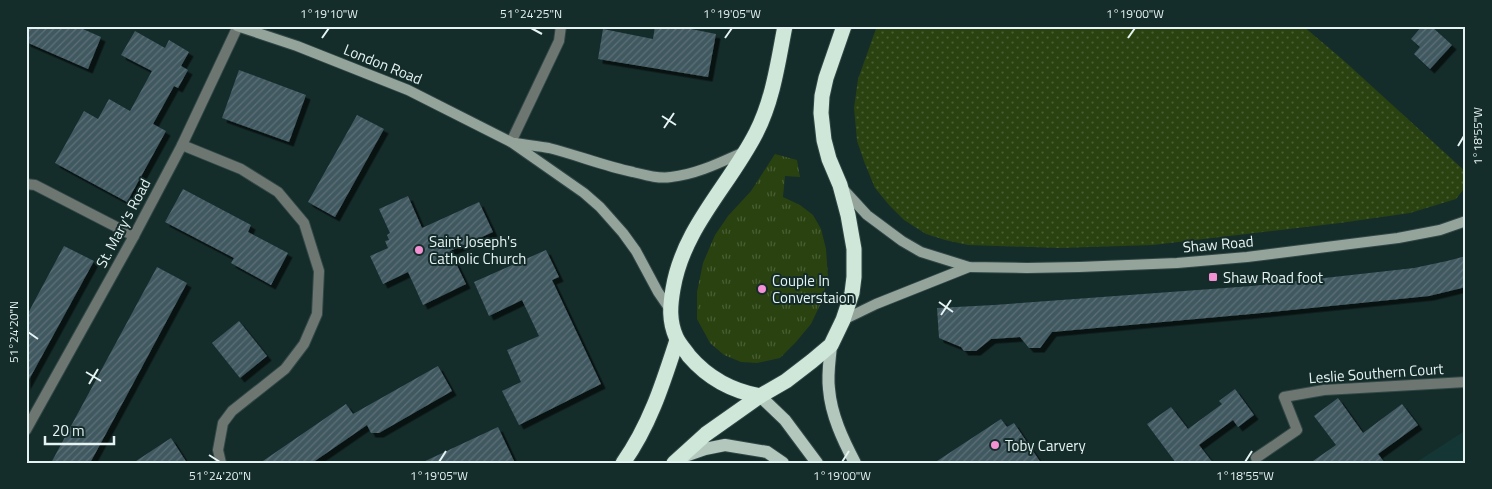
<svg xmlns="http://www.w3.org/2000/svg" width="1492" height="489" viewBox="0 0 1492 489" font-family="'Titillium Web',sans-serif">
  <defs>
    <pattern id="grass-tufts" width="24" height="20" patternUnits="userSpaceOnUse" patternTransform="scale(1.25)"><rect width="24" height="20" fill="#2a4210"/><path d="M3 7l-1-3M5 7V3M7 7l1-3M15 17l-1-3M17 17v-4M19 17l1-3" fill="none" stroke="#495e33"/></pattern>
    <pattern id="park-dots" width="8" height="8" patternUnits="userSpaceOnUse" patternTransform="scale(1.25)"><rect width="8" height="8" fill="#2a4210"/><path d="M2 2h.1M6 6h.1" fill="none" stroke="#495e33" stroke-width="1.8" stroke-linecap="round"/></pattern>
    <pattern id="building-hatch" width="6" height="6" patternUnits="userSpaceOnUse" patternTransform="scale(1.25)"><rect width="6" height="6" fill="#415860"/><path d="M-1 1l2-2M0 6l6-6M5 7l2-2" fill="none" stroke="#5c7077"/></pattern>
    <filter id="shadow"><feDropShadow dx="4.5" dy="4.5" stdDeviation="0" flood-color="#0009"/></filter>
  </defs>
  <rect width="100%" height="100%" fill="#142c2a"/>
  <path fill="#143736" d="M1466 430V463H1415Z"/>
  <path fill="url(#grass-tufts)" d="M775 154 797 160 800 177 785 176 783 197 800 205 813 215 821 229 826 249 828 277 821 303 811 324 796 342 780 358 757 363 741 362 724 355 710 343 697 319V292L703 263 715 235 728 216 751 191Z"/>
  <path fill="url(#park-dots)" d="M877 26H1303L1342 59 1466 172V186L1456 199 1410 213 1340 223 1153 245 1060 248 968 245 945 240 926 234 904 220 889 205 875 188 865 164 857 141 854 108 858 79Z"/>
  <g fill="url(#building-hatch)" filter="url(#shadow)">
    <path d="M26 26H76L101 37 88 69 26 42Z"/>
    <path d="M655 26H692L691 29 716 34 708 77 598 59 603 29 653 39Z"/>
    <path d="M1422 26H1431L1452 45 1430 69 1414 54 1420 47 1411 39Z"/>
    <path d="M135 31 165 48 169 40 189 52 181 66 188 70 178 88 174 86 153 124 166 131 127 202 55 163 84 111 98 119 109 99 130 111 152 71 121 55Z"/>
    <path d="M239 70 306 95 289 142 222 118Z"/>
    <path d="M357 115 384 129 335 217 308 202Z"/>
    <path d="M183 189 251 225 248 232 288 253 271 285 231 263 234 258 165 222Z"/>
    <path d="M408 196 422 228 479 202 493 232 450 251 466 284 423 305 408 272 383 284 370 256 388 248 385 241 389 240 387 235 390 233 379 209Z"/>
    <path d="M64 246 94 261 26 385V317Z"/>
    <path d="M546 250 559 277 552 280 601 384 519 425 502 391 521 382 507 350 539 336 522 300 489 316 474 282Z"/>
    <path d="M1466 256V287L1429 296 1251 314 1052 332 1040 348H1029L1020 337 991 339 976 351H964L961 347 939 338 937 308 994 305 1252 286 1414 268 1447 261Z"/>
    <path d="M157 267 187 283 128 393 90 463H51Z"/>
    <path d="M239 321 267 356 240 378 212 343Z"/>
    <path d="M438 366 452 391 379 433H371L367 425 312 463H260L346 404 353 414Z"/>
    <path d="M1235 389 1254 415 1238 427 1233 420 1199 445 1213 463H1176L1147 424 1171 407 1188 429 1222 404 1219 401Z"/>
    <path d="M1338 398 1363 433 1402 404 1418 425 1378 454 1385 463H1310L1336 445 1314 416Z"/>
    <path d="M1001 419 1007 427 1014 423 1041 463H934Z"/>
    <path d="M498 427 515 463H421Z"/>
    <path d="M171 438 187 463H133Z"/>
  </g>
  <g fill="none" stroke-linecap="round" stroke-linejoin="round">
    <g stroke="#314846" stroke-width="12">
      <g id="street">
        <path d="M511 142 559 41 561 26"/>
        <path d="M182 145 241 169 278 192 304 223 319 271 317 314 304 344 285 369 232 411 223 423 218 450 221 463"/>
        <path d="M26 184 35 185 134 236"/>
        <path d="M26 430 134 236 182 145 238 26"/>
        <path d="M1256 458 1297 430 1284 397 1324 390 1466 382"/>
      </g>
    </g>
    <g stroke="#314846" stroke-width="12">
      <g id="secondary">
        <path d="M237 26 297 46 408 90 511 142 584 193 600 207 623 233 636 251 658 292 669 308"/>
        <path d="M515 143C526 145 538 146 549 148 577 155 604 166 633 172 645 175 658 179 671 177 698 174 721 162 746 151"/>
        <path d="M844 190 867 215 902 241 921 252 969 267 1027 268 1079 267 1177 263 1247 257 1398 238 1440 230 1466 221"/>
        <path d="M843 320 876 304 969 267"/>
      </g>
    </g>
    <g stroke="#314846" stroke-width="14">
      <g id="primary">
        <path d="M831 345C830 359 827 374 829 389 831 415 843 440 855 463"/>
        <path d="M760 396 785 420 817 463"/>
        <path d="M682 457 705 449 725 445 767 452 783 463"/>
      </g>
    </g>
    <g stroke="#314846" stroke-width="17">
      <g id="highway">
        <path d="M760 396C732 391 708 378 689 356 685 350 679 344 676 337 669 321 670 306 673 289 683 228 729 186 756 133 773 100 778 62 785 26"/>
        <path d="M623 463C650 425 663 383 677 340"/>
        <path d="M674 463 706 434 760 396 786 381 812 361 831 345 843 320 852 293 854 277V249L848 215 840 185 829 159 824 140 821 113 822 96 826 78 844 26"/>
      </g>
    </g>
    <use href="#street" stroke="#6d7671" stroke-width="10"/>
    <use href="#secondary" stroke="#95a49b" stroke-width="10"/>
    <use href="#primary" stroke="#b3c7bc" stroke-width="12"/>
    <use href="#highway" stroke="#cfe7d9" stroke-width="15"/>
  </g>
  <path fill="none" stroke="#e5f3f2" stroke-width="2" d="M531 28 542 34M322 38 329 28M725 38 732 28M1128 38 1135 28M662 116 676 125M664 128 674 113M1458 146 1464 136M939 302 953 312M941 315 951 300M28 332 38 339M86 372 101 381M89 384 98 369M209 455 220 462M439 462 446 451M842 462 849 451M1245 462 1252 451"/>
  <g fill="#f491d4" stroke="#142c2a" stroke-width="2">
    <circle cx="419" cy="250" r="5"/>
    <rect x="1208" y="272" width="10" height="10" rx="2.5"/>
    <circle cx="762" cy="289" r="5"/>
    <circle cx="995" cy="445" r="5"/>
  </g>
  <g text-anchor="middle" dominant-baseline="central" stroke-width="4" stroke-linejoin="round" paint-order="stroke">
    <g font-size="15" fill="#e5f3f2" stroke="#142c2a">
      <text transform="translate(383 64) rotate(22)">London Road</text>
      <text transform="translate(123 223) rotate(-62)">St. Mary's Road</text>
      <text transform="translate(1218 244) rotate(-5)">Shaw Road</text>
      <text transform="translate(1376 373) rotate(-4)">Leslie Southern Court</text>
    </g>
    <g font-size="15" fill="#e5f3f2" stroke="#142c2a" text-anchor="start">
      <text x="429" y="241">Saint Joseph's<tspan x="429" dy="17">Catholic Church</tspan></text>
      <text x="1223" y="277">Shaw Road foot</text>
      <text x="772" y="280">Couple In<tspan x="772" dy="17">Converstaion</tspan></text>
      <text x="1005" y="445">Toby Carvery</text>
    </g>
  </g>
  <rect width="1492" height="489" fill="none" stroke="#142c2a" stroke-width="55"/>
  <path d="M45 436v8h69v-8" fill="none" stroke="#e5f3f2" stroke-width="2.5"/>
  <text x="52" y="436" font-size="15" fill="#e5f3f2" stroke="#142c2a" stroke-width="4" paint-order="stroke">20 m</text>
  <rect x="28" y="28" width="1436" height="434" fill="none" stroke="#e5f3f2" stroke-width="2"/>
  <g font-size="12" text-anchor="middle" fill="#e5f3f2">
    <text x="329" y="18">1°19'10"W</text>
    <text x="531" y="18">51°24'25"N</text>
    <text x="732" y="18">1°19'05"W</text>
    <text x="1135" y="18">1°19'00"W</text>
    <text transform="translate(1478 136) rotate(-90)" y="4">1°18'55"W</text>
    <text transform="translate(14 332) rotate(-90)" y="4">51°24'20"N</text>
    <text x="220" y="480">51°24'20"N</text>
    <text x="439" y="480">1°19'05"W</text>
    <text x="842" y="480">1°19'00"W</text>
    <text x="1245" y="480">1°18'55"W</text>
  </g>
</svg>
